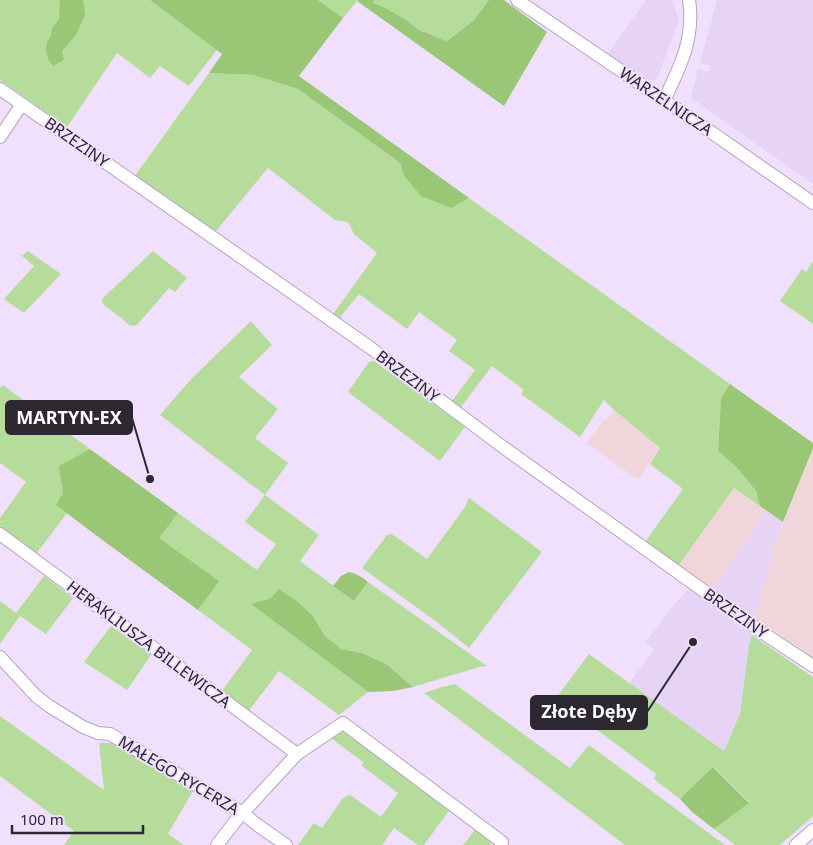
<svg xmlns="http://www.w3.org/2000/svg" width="813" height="845" viewBox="0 0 813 845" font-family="'Noto Sans',sans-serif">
  <rect width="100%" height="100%" fill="#f0e0fd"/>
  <g fill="#e7d3f6">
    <path d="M646 0H672L679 20 657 79 650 82 608 54Z"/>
    <path d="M717 0H813V184L692 99 691 96 698 69 709 72 711 66 700 63Z"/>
    <path d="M767 511 783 522 775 544 755 619 712 589Z"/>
    <path d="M689 589 752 635 749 645 740 714 724 751 629 684 654 650 645 643 674 605Z"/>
  </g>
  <g fill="#f0d6db">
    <path d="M614 410 660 448 638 480 587 443 603 421 607 420Z"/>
    <path d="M813 448V657L755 619 775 544Z"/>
    <path d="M734 488 767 511 712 589 679 566Z"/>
  </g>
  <g fill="#b6dc9b">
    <path d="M0 0H150L217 50 189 86 160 66 150 78 117 53 67 127 0 80Z"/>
    <path d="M318 0H356L357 1 343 18Z"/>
    <path d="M375 0H489L474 20 447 41 419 30 405 19 373 3Z"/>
    <path d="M209 73 253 75 298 89 400 163 404 176 452 208 469 198 730 384 721 398 718 449 738 469 756 491 760 506 734 488 679 565 645 542 683 489 650 464 660 448 614 410 604 400 580 437 521 394 524 390 492 366 461 407 452 401 475 370 449 351 457 340 419 312 407 329 359 294 341 316 342 321 333 314 377 253 354 234 348 222 335 220 268 168 216 231 134 177Z"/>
    <path d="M28 251 61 274 24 313 4 299 34 266 22 256Z"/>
    <path d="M153 251 187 278 175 292 169 288 137 325 131 326 103 304 102 299Z"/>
    <path d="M813 261V324L780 301 802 269 806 272Z"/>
    <path d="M251 321 272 345 239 377 278 409 255 438 288 463 265 495 319 535 300 561 354 601 368 582 487 666 479 667 413 687 386 664 362 653 341 649 325 636 313 616 297 601 271 598 251 604 368 692 339 715 279 671 248 712 221 692 252 650 198 610 218 581 158 538 178 513 257 570 276 544 245 522 265 495 160 415 191 379Z"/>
    <path d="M374 361 465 427 440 461 348 392 369 362Z"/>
    <path d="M3 385 90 449 60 466 63 493 57 505 67 513 36 554 0 526V518L26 482 0 463V388Z"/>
    <path d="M469 498 542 552 469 648 438 623 362 568 387 535 392 534 427 559 465 507Z"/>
    <path d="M44 576 73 598 46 634 20 616 0 644V601L16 613Z"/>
    <path d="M111 626 151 655 127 690 84 662Z"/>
    <path d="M752 635 813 677V816L780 845H735L714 829 749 802 714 767 680 799 654 779 656 774 560 702 559 699V694L589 654 724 751 740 714 749 645Z"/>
    <path d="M455 684 570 768 589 745 725 845H625L424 693 442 687Z"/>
    <path d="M0 716 104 790 99 743H113L194 789 168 834 184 845H64L74 831 0 776Z"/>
    <path d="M341 731 349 732 451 808 424 845H418L394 828 382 845H298L314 823 322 828 343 798 350 795 381 817 398 793 362 766 363 762 331 738Z"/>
    <path d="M477 827 488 835 491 845H463Z"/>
  </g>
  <g fill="#99c775">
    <path d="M60 0H83L85 15 76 35 62 51 64 60 53 66 48 59 46 50 47 42 51 36 52 28 59 19Z"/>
    <path d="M150 0H318L343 18 299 76 469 198 452 208 421 196 404 176 400 163 298 89 253 75 209 73 222 54Z"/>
    <path d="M358 0H375L373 3 385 8 405 19 419 30 447 41 474 20 489 0H504L547 32 504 106 357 1Z"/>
    <path d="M730 384 813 443V448L783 522 760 506 756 491 738 469 718 450 721 398Z"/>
    <path d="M90 449 178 513 159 538 219 581 198 610 101 539 56 505 63 493 59 466Z"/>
    <path d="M349 572C357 574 362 577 368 582L354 601 333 586 341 576Z"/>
    <path d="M279 589 297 601 313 616 325 636 341 649 362 653 386 664 413 687 393 691 368 692 251 604 271 598Z"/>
    <path d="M713 767 749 803 714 829 692 812 680 799Z"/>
  </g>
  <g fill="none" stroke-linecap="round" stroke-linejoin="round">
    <g stroke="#b3a4bf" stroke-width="14">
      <g id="minor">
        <path d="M517 0 711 132 813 203"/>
        <path d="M0 89 294 294 372 349 503 447 697 586 769 637 813 666"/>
        <path d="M664 100C680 68 695 37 689 0"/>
        <path d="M0 137 22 104"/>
        <path d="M0 534 297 754"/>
        <path d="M0 657 36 696 49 706 83 727 98 733 110 734 243 813 256 824 286 845"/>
        <path d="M217 845 237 819 297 754 343 723 502 842"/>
        <path d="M796 845 813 830"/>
      </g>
    </g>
    <use href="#minor" stroke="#fff" stroke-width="12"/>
  </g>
  <g text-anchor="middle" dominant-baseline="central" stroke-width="4" stroke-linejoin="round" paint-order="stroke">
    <g font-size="16" fill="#2d2732" stroke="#f0e0fd">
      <text transform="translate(666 101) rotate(34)">WARZELNICZA</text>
      <text transform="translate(77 142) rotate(35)">BRZEZINY</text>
      <text transform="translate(408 376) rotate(37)">BRZEZINY</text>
      <text transform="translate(736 613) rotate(35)">BRZEZINY</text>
      <text transform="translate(149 644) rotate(37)">HERAKLIUSZA BILLEWICZA</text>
      <text transform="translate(179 775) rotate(31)">MAŁEGO RYCERZA</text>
    </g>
  </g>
  <path fill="none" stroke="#2d2732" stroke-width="2" d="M150 479L132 418M693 642L647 712"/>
  <g fill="#2d2732" stroke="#f0e0fd" stroke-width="2">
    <circle cx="150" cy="479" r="5"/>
    <circle cx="693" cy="642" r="5"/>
  </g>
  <g fill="#2d2732" stroke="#2d2732" stroke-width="2">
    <rect x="6" y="401" width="126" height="33" rx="5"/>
    <rect x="531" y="696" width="116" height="33" rx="5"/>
  </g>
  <g font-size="18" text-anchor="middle" font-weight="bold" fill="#fff">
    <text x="69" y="424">MARTYN-EX</text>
    <text x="589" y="718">Złote Dęby</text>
  </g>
  <path d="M12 825v8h131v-8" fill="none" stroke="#2d2732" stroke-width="2.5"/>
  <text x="20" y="825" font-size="15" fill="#2d2732" stroke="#f0e0fd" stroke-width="4" paint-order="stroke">100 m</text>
</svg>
